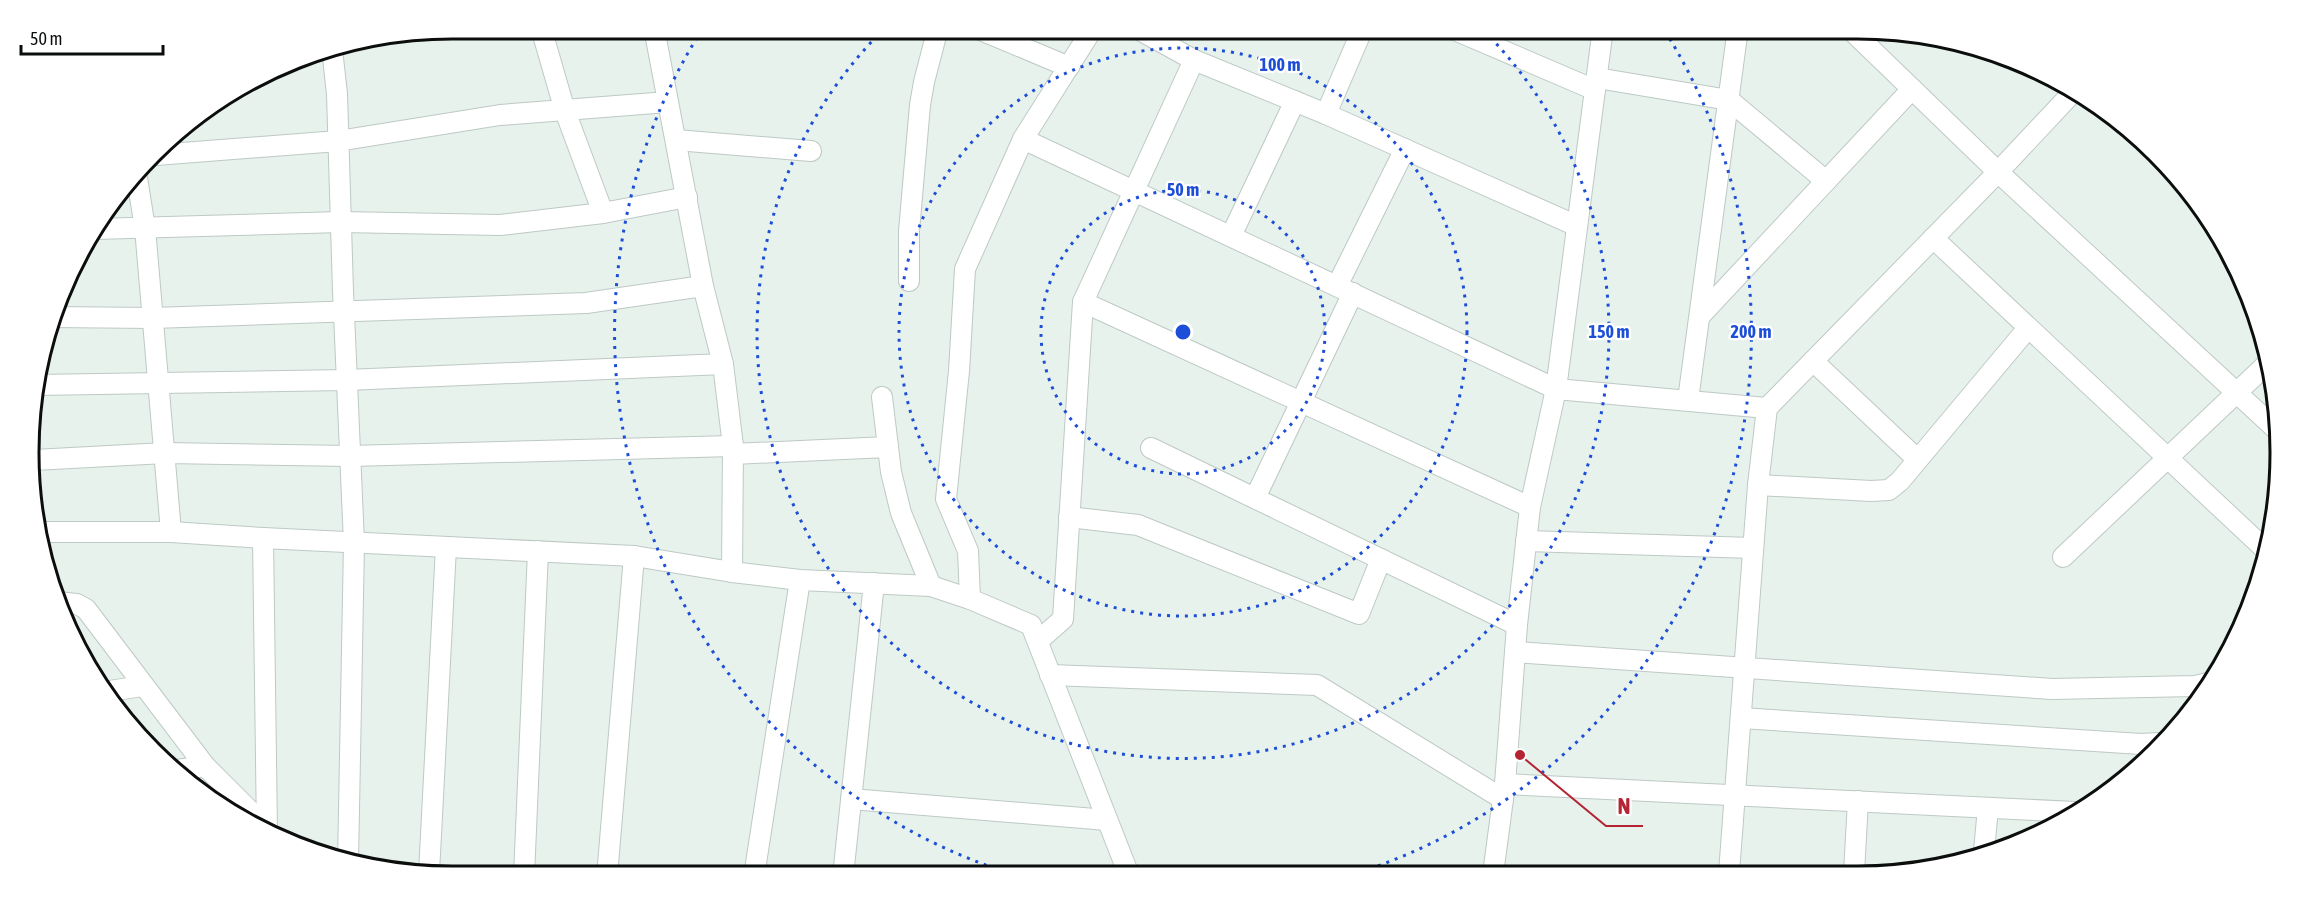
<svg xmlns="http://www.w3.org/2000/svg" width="2309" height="905" viewBox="0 0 2309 905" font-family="'Asap Condensed',sans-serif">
  <rect width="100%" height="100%" fill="#e7f2ed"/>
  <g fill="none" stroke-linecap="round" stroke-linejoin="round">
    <g stroke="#bec9c5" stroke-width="22">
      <g id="minor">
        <path d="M541 28 565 111 603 213"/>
        <path d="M654 28 703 286 723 364 733 446 732 572 800 580 931 586 970 599 1031 625 1129 875"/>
        <path d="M976 28 1069 67"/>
        <path d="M1136 28 1194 60 1326 114 1577 226"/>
        <path d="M1450 28 1595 90"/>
        <path d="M1849 28 1998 172 2278 431"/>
        <path d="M332 49 337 94 343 291 354 543 348 863"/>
        <path d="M1597 78 1729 100 1826 181"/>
        <path d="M1326 114 1363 28"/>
        <path d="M1023 139 1556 389 1767 408"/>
        <path d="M676 140 811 151"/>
        <path d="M156 155 338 141 500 115 668 102"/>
        <path d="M137 178 145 228 171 532"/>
        <path d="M95 229 341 222 500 225 603 213 687 197"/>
        <path d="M1231 236 1295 101"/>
        <path d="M1933 238 2268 552"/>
        <path d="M909 281V231L920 105 924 82 938 28"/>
        <path d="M1337 286 1405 149"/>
        <path d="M1083 302 1530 507"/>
        <path d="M1700 316 1912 89"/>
        <path d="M51 317 153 318 586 303 703 286"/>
        <path d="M1813 361 1917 459"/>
        <path d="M35 385 347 380 723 364"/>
        <path d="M882 397 891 472 901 513 931 586"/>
        <path d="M1688 400 1738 28"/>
        <path d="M1151 448 1517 625"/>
        <path d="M733 454 888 447"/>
        <path d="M34 460 165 453 350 456 733 446"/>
        <path d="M1758 485 1871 491 1889 490 1900 481 2028 328"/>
        <path d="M1255 498 1353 293"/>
        <path d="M1069 517 1138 525 1359 614 1381 559"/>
        <path d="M37 532H171L263 538 634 556 732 572"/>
        <path d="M263 538 267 833"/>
        <path d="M1526 541 1753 548"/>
        <path d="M2063 557 2269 362"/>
        <path d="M970 599 968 551 946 499 959 371 965 269 1023 139 1093 28"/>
        <path d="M57 602 77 604 86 609 205 766 266 827"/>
        <path d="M1038 641 1063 619 1083 302 1194 60"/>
        <path d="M1515 652 2052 689 2195 686 2208 683"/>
        <path d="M1050 675 1317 685 1503 799"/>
        <path d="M103 692 142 686"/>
        <path d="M1741 718 2141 744 2159 743"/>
        <path d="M177 770 205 766"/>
        <path d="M1505 784 2075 812"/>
        <path d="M851 799 1107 820"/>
        <path d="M1984 851 1988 808"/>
        <path d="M429 873 446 547"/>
        <path d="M1729 873 1758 485 1767 408 1998 172 2074 91"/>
        <path d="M1854 873 1858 801"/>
        <path d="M1493 874 1505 784 1517 625 1530 507 1556 389 1603 28"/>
        <path d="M524 876 538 551"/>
        <path d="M607 876 634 556"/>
        <path d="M754 876 800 580"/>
        <path d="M843 876 874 583"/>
      </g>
    </g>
    <use href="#minor" stroke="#fff" stroke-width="20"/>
  </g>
  <g fill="none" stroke="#1d4ed8" stroke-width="3" stroke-dasharray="3 6">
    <circle cx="1183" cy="332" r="142"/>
    <circle cx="1183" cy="332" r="284"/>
    <path d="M1484 31A426 426 0 1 1 882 31"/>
    <path d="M1012 874A568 568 0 0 1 701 31M1665 31A568 568 0 0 1 1354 874"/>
  </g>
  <path d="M0 0H2309V905H0ZM452 39H1857A413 413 0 0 1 2270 452V453A413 413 0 0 1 1857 866H452A413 413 0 0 1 39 453V452A413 413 0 0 1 452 39Z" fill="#fff" fill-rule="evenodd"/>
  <path fill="none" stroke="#0b0e0d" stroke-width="3" d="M452 39H1857A413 413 0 0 1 2270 452V453A413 413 0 0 1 1857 866H452A413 413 0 0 1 39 453V452A413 413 0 0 1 452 39Z"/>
  <circle cx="1183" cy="332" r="9" fill="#1d4ed8" stroke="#fff" stroke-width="3"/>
  <g font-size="18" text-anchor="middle" font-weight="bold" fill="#1d4ed8" stroke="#fff" stroke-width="4.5" stroke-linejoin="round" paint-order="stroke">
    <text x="1280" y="71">100 m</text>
    <text x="1183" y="196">50 m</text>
    <text x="1609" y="338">150 m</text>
    <text x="1751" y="338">200 m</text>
  </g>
  <path fill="none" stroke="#b52433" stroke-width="2" d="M1520 755L1606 826H1643"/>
  <circle fill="#b52433" stroke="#fff" stroke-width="2" cx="1520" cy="755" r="6"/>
  <g font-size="22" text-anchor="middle" font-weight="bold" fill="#b52433" stroke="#fff" stroke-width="4.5" stroke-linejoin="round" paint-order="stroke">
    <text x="1624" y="814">N</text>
  </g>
  <path d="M21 45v9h142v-9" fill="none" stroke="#0b0e0d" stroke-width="3"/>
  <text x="30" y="45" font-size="18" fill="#0b0e0d" stroke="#ffffff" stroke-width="4.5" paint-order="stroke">50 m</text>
</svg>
